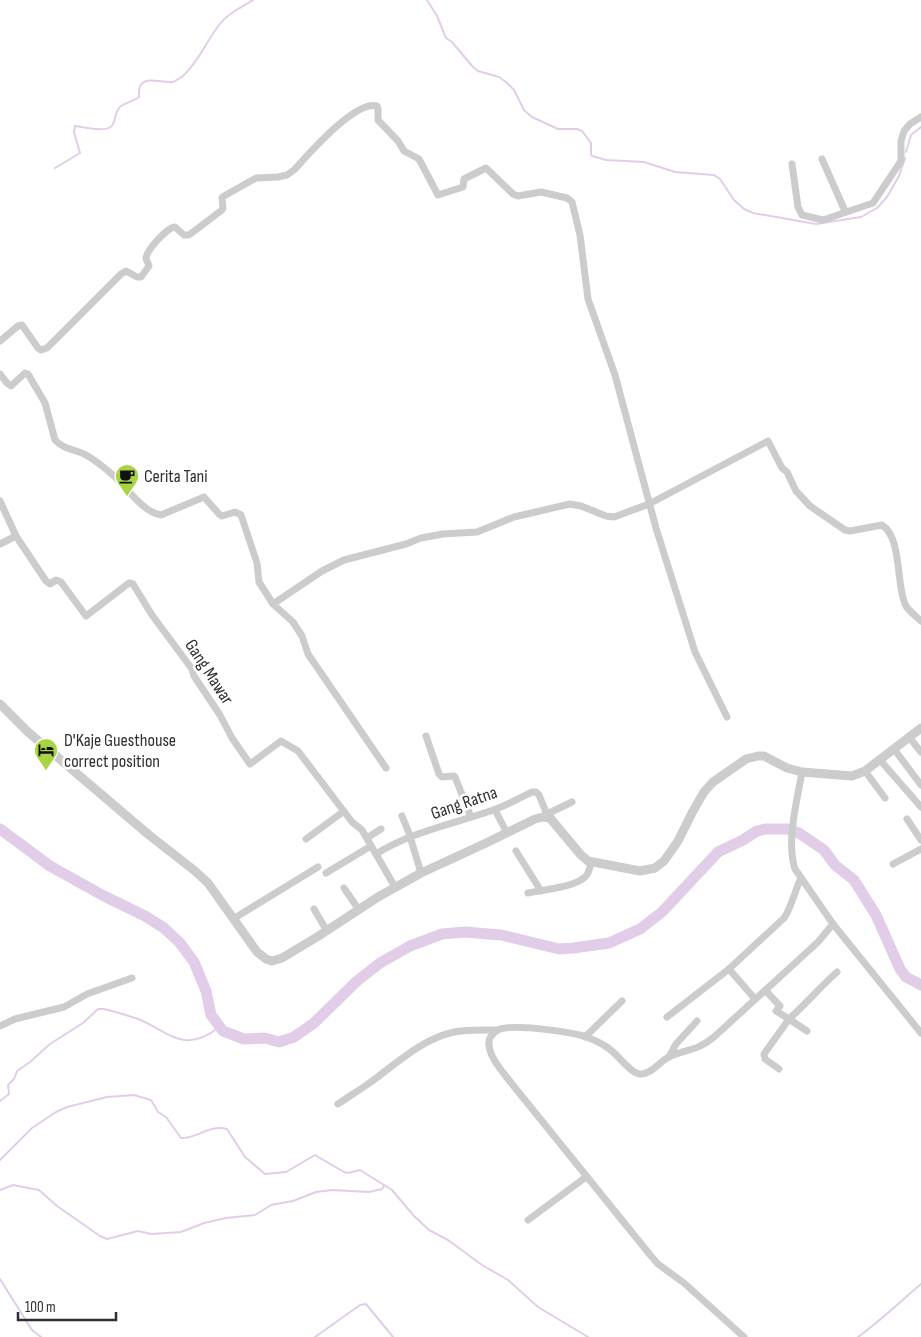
<svg xmlns="http://www.w3.org/2000/svg" width="921" height="1337" viewBox="0 0 921 1337" font-family="'Sofia Sans Condensed',sans-serif">
  <rect width="100%" height="100%" fill="#fff"/>
  <g fill="none" stroke-linecap="round" stroke-linejoin="round">
    <g stroke="#e2cde9" stroke-width="2">
      <path d="M427 0 437 16 446 38 452 42 473 67 478 71 499 77 506 82 514 90 524 110 532 117 558 129H577L582 131 591 143V154L592 156 606 160 644 162 675 172 714 175 720 179 734 200 744 209 753 213 816 224 861 217 877 208 887 197 899 176 905 158"/>
      <path d="M906 152 911 135 921 127"/>
      <path d="M55 168 80 153 74 132 75 126C84 127 109 134 113 124 116 118 115 111 121 106 126 103 133 101 139 97 137 71 160 84 173 82 176 81 181 77 183 76 200 60 206 42 219 25 228 13 241 8 253 0"/>
      <path d="M0 1101 9 1094 8 1085 14 1079 17 1071 30 1062 50 1044 83 1023 98 1009H104C115 1012 127 1015 138 1019 170 1032 184 1055 219 1027"/>
      <path d="M0 1160 32 1128 56 1112 67 1107 107 1097 134 1095 151 1100 158 1112 166 1117 181 1138C197 1139 209 1124 227 1129L245 1157 265 1174 286 1172 315 1155 344 1172 348 1173 360 1170 392 1190 414 1216 429 1230 448 1240 482 1265 508 1280 538 1307 588 1337"/>
      <path d="M0 1190 13 1185 39 1190 57 1206 100 1236 107 1239 138 1231 151 1234 181 1232 204 1223 226 1218 255 1215 271 1205 293 1201 316 1192 332 1190 369 1192 382 1189 384 1186"/>
      <path d="M0 1279 32 1330 41 1337"/>
      <path d="M315 1337 360 1305 366 1304 393 1337"/>
      <path d="M858 1337C880 1321 900 1302 921 1284"/>
    </g>
    <path stroke="#e2cde9" stroke-width="11" d="M0 829 50 866 102 895 145 916 164 928 180 943 194 962 206 991 211 1015 223 1031 244 1039 265 1038 279 1042 294 1037 314 1023 357 981 380 963 410 946 442 934 465 932 501 935 559 949 573 948 609 943 640 929 662 912 718 852 743 840 757 831 765 829H787L799 833 824 850 835 865 854 880 876 915 900 969 906 977 921 985"/>
    <g stroke="#ccc" stroke-width="7">
      <path d="M822 159 845 211"/>
      <path d="M792 164 798 207 802 215 823 220 873 203 901 161V141L904 131 910 124 921 117"/>
      <path d="M0 341 18 326 22 325 38 348 41 350 47 348 121 274 126 271 137 277H141L149 266C149 265 146 259 146 259 146 250 168 227 175 227L184 235H189L222 210 223 208 222 198 224 196 256 178 278 177 287 175 294 170C308 155 355 100 377 106L378 109V120L398 141 404 151 419 159 438 195 463 187 464 179 486 168 513 194 518 196 541 192 567 198 572 202 580 235 588 299 615 375 656 528 695 652 727 717"/>
      <path d="M0 374 7 383 11 386 25 373 28 374 45 403 55 440C64 450 75 449 86 455 95 460 106 469 114 476 126 487 144 513 161 515L204 497 219 514 222 516 235 512 241 515 257 563 259 582 273 604 322 571 344 560 406 544 421 538 443 534 477 532 514 517 570 504 581 506 606 516 614 517 649 504 768 441 782 468 787 472 796 491 810 506 845 530 850 531 882 525C902 538 896 583 905 604 908 611 916 616 921 621"/>
      <path d="M0 501 16 536 46 581 50 584 56 580 61 582 86 616 129 583 133 584 152 615 192 669 194 676 220 715 232 738 250 764 281 741 298 751 352 822 362 830 395 887"/>
      <path d="M0 544 16 536"/>
      <path d="M273 604 293 622 302 636 308 654 386 768"/>
      <path d="M426 736 439 774 442 777 454 776 455 777 471 817"/>
      <path d="M909 737 921 752"/>
      <path d="M894 749 921 785"/>
      <path d="M880 760 921 807"/>
      <path d="M865 771 885 798"/>
      <path d="M495 810 507 833"/>
      <path d="M547 814 572 802"/>
      <path d="M402 816 409 833 421 873"/>
      <path d="M907 819 921 840"/>
      <path d="M367 838 381 829"/>
      <path d="M306 839 344 811"/>
      <path d="M516 851 541 891"/>
      <path d="M376 854C411 832 454 824 493 810 506 806 519 798 532 792H536L539 795 548 817"/>
      <path d="M893 864 921 849"/>
      <path d="M326 873 371 846"/>
      <path d="M344 888 359 910"/>
      <path d="M528 893C542 890 575 887 585 877 589 874 590 867 591 862"/>
      <path d="M314 909 327 931"/>
      <path d="M233 919 318 867"/>
      <path d="M833 924 921 1033"/>
      <path d="M729 969 755 999"/>
      <path d="M765 990 780 1006 776 1011 789 1019C806 1004 820 987 837 972"/>
      <path d="M667 1017 729 969 784 918C791 909 795 890 801 878"/>
      <path d="M0 1026 15 1019 64 1007 87 994 132 978"/>
      <path d="M585 1037 622 1001"/>
      <path d="M669 1057 676 1044 697 1021"/>
      <path d="M779 1069 765 1059 764 1054 789 1019 807 1031"/>
      <path d="M338 1104C348 1097 358 1091 368 1084 395 1065 421 1039 454 1032 468 1029 483 1030 497 1030"/>
      <path d="M528 1220 586 1177"/>
      <path d="M744 1337 684 1283 658 1264 651 1256 512 1084C504 1073 490 1059 489 1045 488 1039 492 1033 498 1030 511 1023 569 1032 584 1036 592 1039 599 1042 605 1046 617 1052 629 1073 640 1074 651 1075 660 1061 669 1057 687 1048 696 1052 714 1037L818 942 833 924 795 869C786 841 797 801 802 772"/>
    </g>
    <path stroke="#ccc" stroke-width="9" d="M0 704 28 732 149 835 195 871 208 883 257 952 266 959 272 961 282 958 317 937 378 897 421 873 484 844 535 819 543 817 550 818 581 855 588 861 640 871 655 868 664 861 678 841 693 811 704 792 713 782 746 759 758 756H764L787 768 802 772 852 776 865 771 921 728"/>
  </g>
  <defs>
    <g id="cafe-pin" transform="scale(1.25)"><path d="M0 17L-7.5 6A9.5 9.5 0 1 1 7.5 6Z" fill="#a9d443" stroke="#fff"/><path d="M-5.5-4.5H6V0H3Q3 3.5 0 3.5H-2.5Q-5.5 3.5-5.5 0ZM3-3.2v2h1.7v-2ZM-6 4.5H4V6H-6Z" fill="#111"/></g>
    <g id="hotel-pin" transform="scale(1.25)"><path d="M0 17L-7.5 6A9.5 9.5 0 1 1 7.5 6Z" fill="#a9d443" stroke="#fff"/><path d="M-6-4.5h1.5V1H6V5H4.5V3h-9V5H-6ZM-4 0a1.8 1.8 0 1 1 3.6 0ZM.5 0V-2.5h3Q6-2.5 6 0Z" fill="#111"/></g>
  </defs>
  <g fill-rule="evenodd">
    <use href="#cafe-pin" x="127" y="476"/>
    <use href="#hotel-pin" x="46" y="750"/>
  </g>
  <g text-anchor="middle" dominant-baseline="central" stroke-width="5" stroke-linejoin="round" paint-order="stroke">
    <g font-size="18" fill="#2f2f2f" stroke="#fff" text-anchor="start">
      <text x="144" y="476">Cerita Tani</text>
      <text x="64" y="740">D'Kaje Guesthouse<tspan x="64" dy="21">correct position</tspan></text>
    </g>
    <g font-size="18" fill="#2f2f2f" stroke="#fff">
      <text transform="translate(209 672) rotate(57)">Gang Mawar</text>
      <text transform="translate(464 803) rotate(-19)">Gang Ratna</text>
    </g>
  </g>
  <path d="M18 1312v8h98v-8" fill="none" stroke="#2f2f2f" stroke-width="2.5"/>
  <text x="25" y="1312" font-size="15" fill="#2f2f2f" stroke="#ffffff" stroke-width="4" paint-order="stroke">100 m</text>
</svg>
